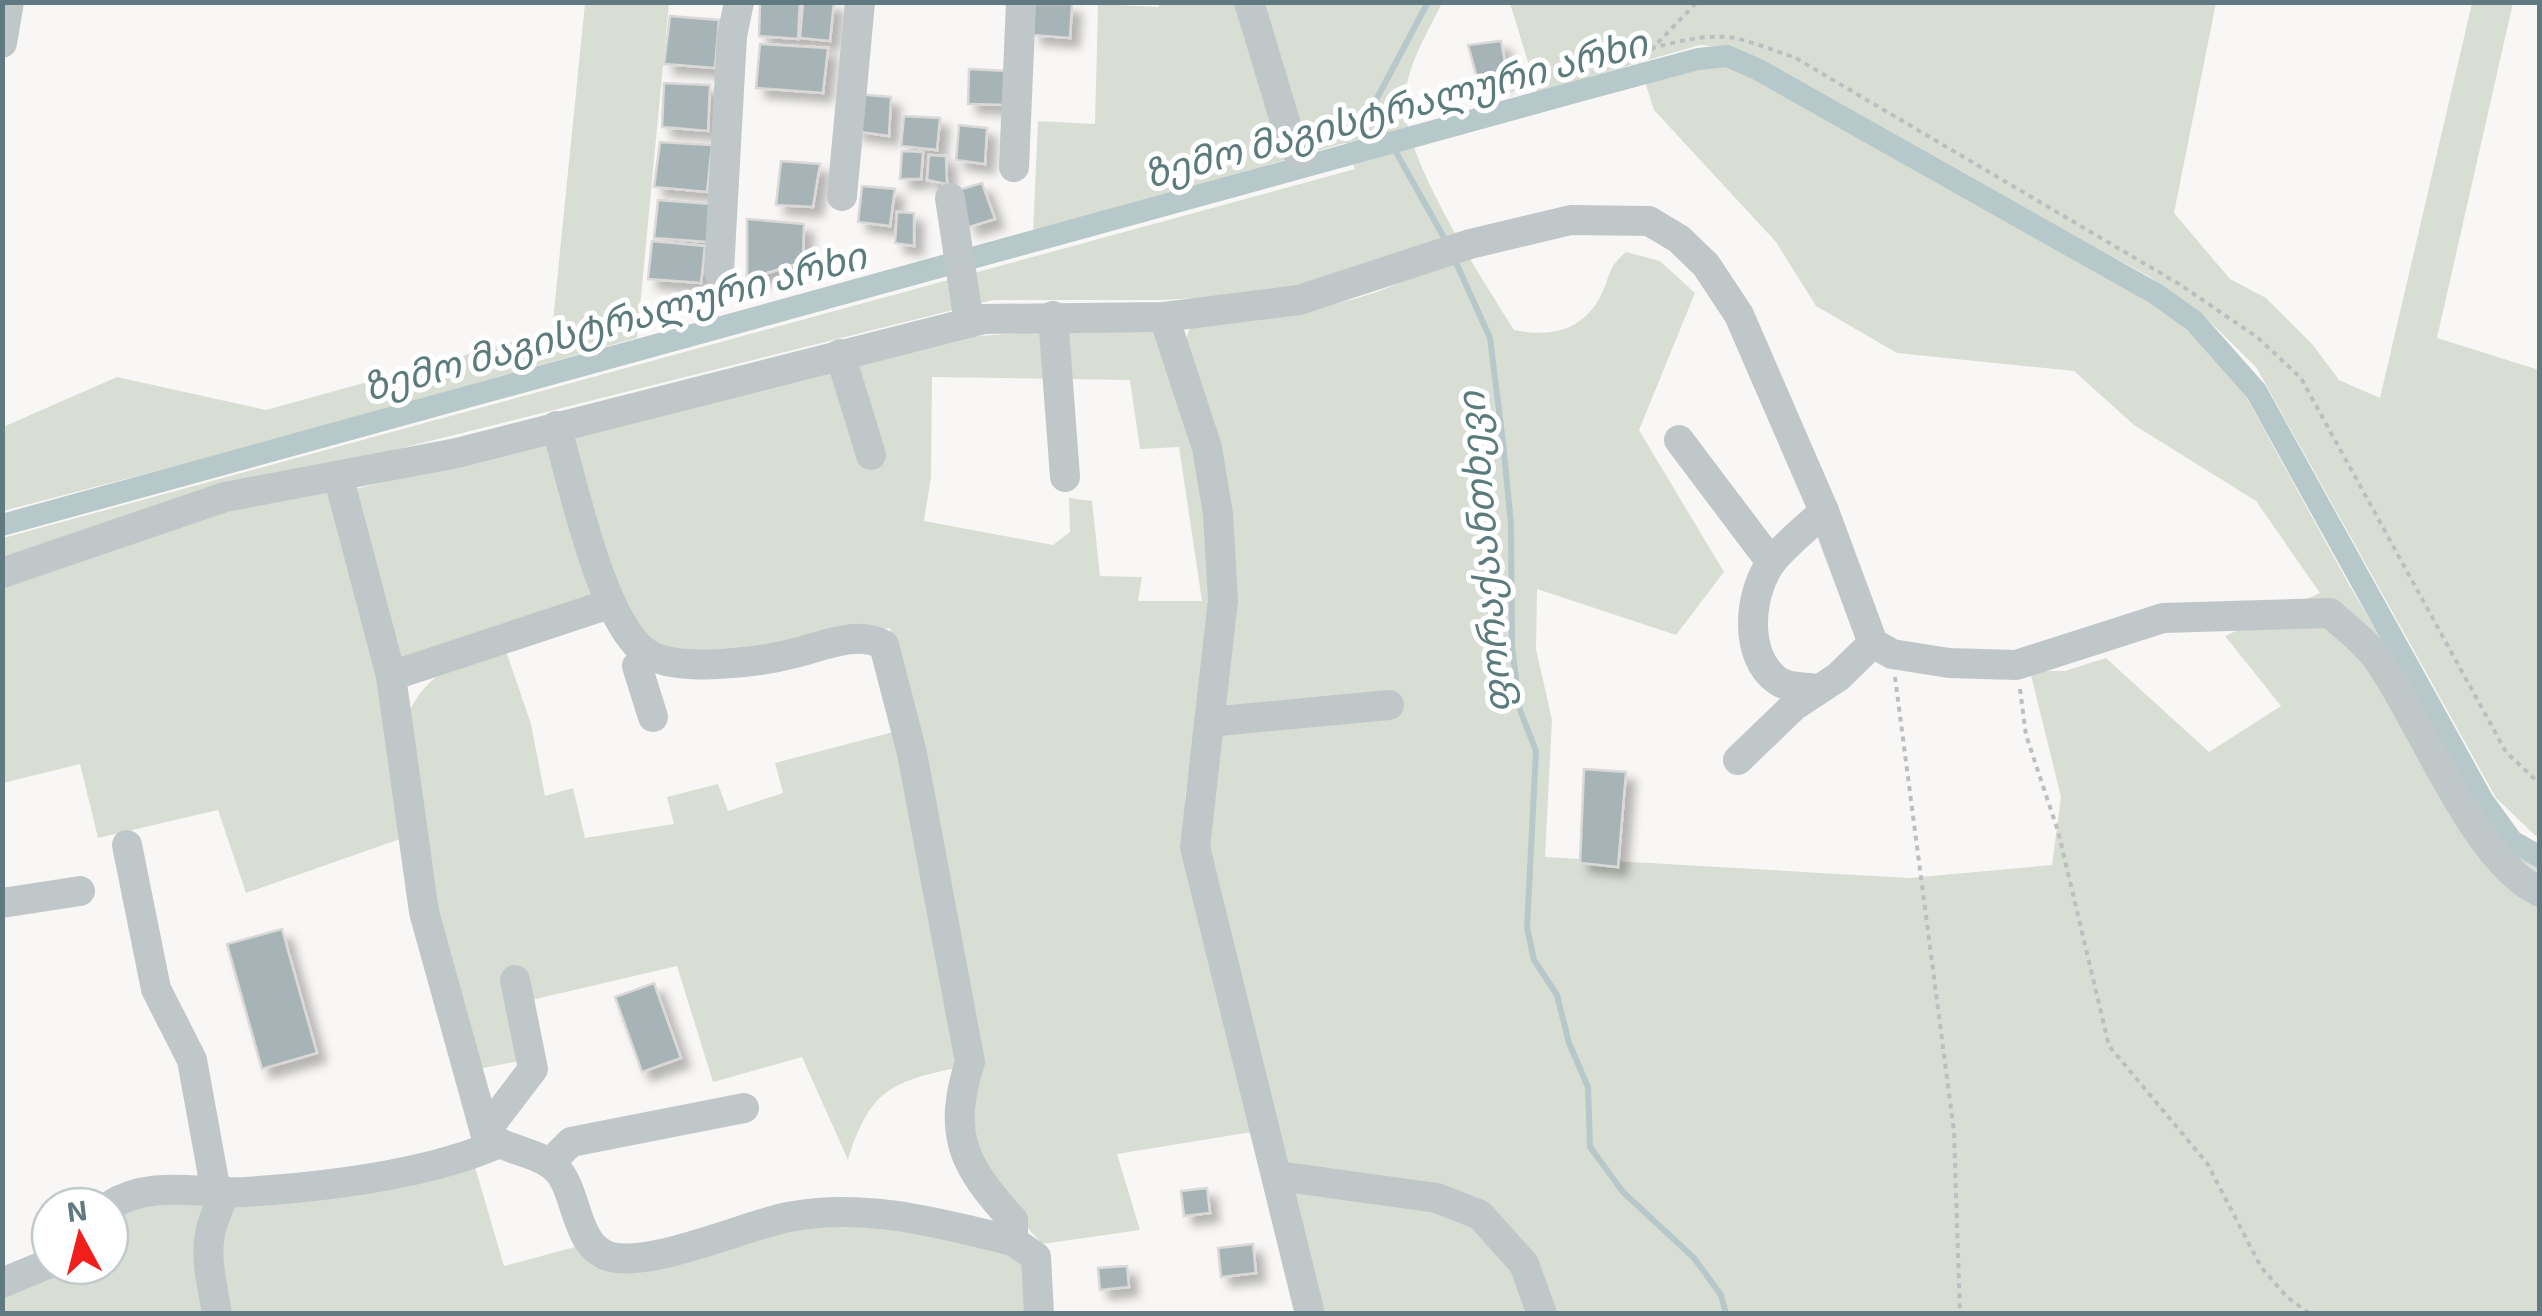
<svg xmlns="http://www.w3.org/2000/svg" width="2542" height="1316" viewBox="0 0 2542 1316" font-family="'Exo 2','Noto Sans Georgian',sans-serif">
  <defs>
    <filter id="shadow"><feDropShadow dx="9" dy="9" stdDeviation="5" flood-color="#0004"/></filter>
  </defs>
  <rect width="100%" height="100%" fill="#f8f7f5"/>
  <g fill="#d9ded4" fill-rule="evenodd">
    <path d="M1159 2 1442 3C1427 34 1405 68 1405 103 1404 161 1483 280 1514 330 1549 337 1580 332 1599 299 1611 278 1605 270 1626 252L1660 261 1695 293 1639 430 1724 572 1676 635 1537 589 1536 649 1552 720 1545 857 1909 878 2052 865 2061 797 2030 671H2065L2106 658 2209 752 2281 706 2225 636 2320 593 2256 501 2134 425 2074 371 1897 353 1816 306 1776 242 1654 110 1644 79 1707 63 1732 65 2194 328 2232 371 2347 581 2499 838 2517 856 2539 865V1313H1319L1202 843 1233 600 1184 346 1189 330 1199 324C1269 316 1373 307 1430 265L1291 292 1163 300H993L350 461 403 838 246 893 218 810 98 838 80 764 3 783V538L1355 169 1345 143 1033 232 1038 121 1095 124 1098 4 1159 7Z"/>
    <path d="M585 3H669L637 338 271 441 3 511V427L117 377 266 410 552 331Z"/>
    <path d="M1510 3H2216L2174 213 2230 279 2266 298 2313 345 2339 380 2380 398 2472 3H2513L2437 338 2539 370V839L2496 798 2256 367 2208 320 2150 277 1729 48 1700 45 1537 92Z"/>
    <path d="M1154 324 1201 443 1217 584 1185 798 1187 858 1258 1131 1117 1154 1140 1230 1042 1244 995 1191 972 1151 973 1014 890 628C811 640 709 683 633 633L567 439 963 337ZM932 377 1130 380 1140 449 1179 447 1202 601H1138L1142 577 1100 576 1092 501 1069 498 1070 532 1053 545 924 521 931 477Z"/>
    <path d="M548 442 599 594 397 661 351 490Z"/>
    <path d="M505 648 531 724 545 796 573 788 585 838 674 824 667 797 718 784 728 811 783 793 775 763 897 731 956 1068C889 1082 869 1092 848 1160L802 1057 713 1082 677 966 510 1005 525 1060 478 1069 429 912 410 710C430 669 464 661 505 648Z"/>
    <path d="M475 1167 504 1266 575 1247 593 1266 618 1271 839 1218 902 1223 1025 1258 1026 1313 3 1314 2 1293 58 1266H110V1219L135 1205Z"/>
  </g>
  <g fill="none" stroke-linecap="round" stroke-linejoin="round">
    <g stroke="#b6c8c9" stroke-width="6">
      <path d="M1428 2 1376 100 1379 122 1446 241"/>
      <path d="M1453 256 1490 338 1503 443 1511 524 1512 647 1520 710 1536 751 1527 928 1534 960 1557 995 1569 1043 1588 1087 1590 1147 1623 1192 1694 1258 1721 1295 1726 1314"/>
    </g>
    <path stroke="#b6c8c9" stroke-width="22" d="M2 525 1590 88 1698 59 1727 56 1757 69 2156 294 2194 321 2256 391 2483 801 2512 841 2540 857"/>
  </g>
  <g fill="#a7b4b7" stroke="#dad9d7" stroke-width="2.5" filter="url(#shadow)">
    <path d="M760 2H800L798 39 759 36Z"/>
    <path d="M803 2H834L830 41 800 38Z"/>
    <path d="M1034 4H1072L1070 38 1032 35Z"/>
    <path d="M670 16 719 20 715 68 664 64Z"/>
    <path d="M1501 41 1508 78 1479 85 1468 45Z"/>
    <path d="M760 44 828 48 823 93 756 88Z"/>
    <path d="M969 69 1008 71 1007 105 968 104Z"/>
    <path d="M664 83 710 85 708 131 662 127Z"/>
    <path d="M856 94 891 97 889 136 854 131Z"/>
    <path d="M904 116 940 118 937 150 901 146Z"/>
    <path d="M959 125 987 128 985 164 956 160Z"/>
    <path d="M660 142 712 145 707 192 654 187Z"/>
    <path d="M902 151 923 152 921 179H900Z"/>
    <path d="M929 155 946 156 947 184 927 180Z"/>
    <path d="M781 161 820 164 813 207 776 205Z"/>
    <path d="M982 183 995 219 969 227 958 190Z"/>
    <path d="M862 186 895 189 890 226 858 222Z"/>
    <path d="M658 200 712 204 707 242 654 238Z"/>
    <path d="M897 212 914 213V246L895 243Z"/>
    <path d="M747 219 804 224 803 262 747 279Z"/>
    <path d="M652 241 705 246 701 283 648 279Z"/>
    <path d="M1584 769 1626 772 1618 867 1580 863Z"/>
    <path d="M282 929 317 1053 262 1069 227 944Z"/>
    <path d="M654 983 681 1058 642 1072 615 997Z"/>
    <path d="M1207 1188 1210 1213 1184 1216 1181 1191Z"/>
    <path d="M1253 1244 1256 1273 1221 1277 1218 1248Z"/>
    <path d="M1127 1266 1129 1287 1100 1290 1098 1268Z"/>
  </g>
  <g fill="none" stroke-linecap="round" stroke-linejoin="round">
    <g stroke="#babfc1" stroke-width="4" stroke-dasharray="5 5" stroke-linecap="butt">
      <path d="M1651 50 1697 2"/>
      <path d="M1574 71C1618 60 1692 30 1734 38 1754 42 1774 51 1794 57L2179 284 2257 337 2301 378 2506 752 2540 784"/>
      <path d="M1895 677 1954 1132 1960 1314"/>
      <path d="M2020 689 2026 735 2058 831 2109 1046 2207 1163 2261 1267 2287 1297 2310 1314"/>
    </g>
    <g stroke="#c0c7c9" stroke-width="30">
      <path d="M1249 2 1288 131 1299 155"/>
      <path d="M2 43 9 2"/>
      <path d="M1014 167 1021 2"/>
      <path d="M842 196 860 2"/>
      <path d="M950 198 969 323"/>
      <path d="M719 271 732 36 739 2"/>
      <path d="M1053 316 1065 477"/>
      <path d="M1164 317 1207 448 1218 514 1223 600 1195 847 1310 1314"/>
      <path d="M840 354 871 455"/>
      <path d="M1679 440 1771 562"/>
      <path d="M339 479 391 676 424 912 485 1132C505 1154 546 1150 562 1176 578 1201 577 1248 611 1257 652 1267 744 1226 788 1217 865 1202 939 1223 1013 1241V1220C963 1166 947 1134 970 1062L912 753 884 645C857 630 823 646 795 653 761 662 674 674 645 652 600 618 573 482 556 426"/>
      <path d="M2 573 225 497 457 453 984 319 1164 317 1299 300 1470 244 1571 220 1649 221 1679 239 1706 265 1739 315 1824 511 1873 643 1892 654 1949 663 2016 665 2163 618 2330 613C2346 628 2367 643 2379 661 2422 722 2474 861 2540 892"/>
      <path d="M648 655 637 666 653 717"/>
      <path d="M391 676 609 604"/>
      <path d="M1816 689C1804 687 1788 688 1778 681 1743 657 1748 592 1773 560 1788 542 1808 527 1824 511"/>
      <path d="M1209 722 1389 705"/>
      <path d="M1738 760 1794 706 1838 677 1873 643"/>
      <path d="M127 845 156 989 192 1060 216 1192"/>
      <path d="M2 903 80 891"/>
      <path d="M485 1132 533 1069 515 980"/>
      <path d="M550 1163 571 1142 744 1108"/>
      <path d="M1278 1176 1437 1198 1480 1215 1524 1264 1542 1314"/>
      <path d="M109 1206C151 1179 198 1194 245 1192 322 1187 426 1175 497 1144"/>
      <path d="M1013 1241 1036 1257 1039 1314"/>
      <path d="M2 1283 50 1263"/>
      <path d="M217 1314C208 1261 200 1241 226 1192"/>
    </g>
  </g>
  <g text-anchor="middle" dominant-baseline="central" stroke-width="10" stroke-linejoin="round" paint-order="stroke">
    <g font-size="38" font-style="italic" fill="#5b7b7d" stroke="#fff">
      <text transform="translate(1395 107) rotate(-15)">ზემო მაგისტრალური არხი</text>
      <text transform="translate(614 320) rotate(-15)">ზემო მაგისტრალური არხი</text>
      <text transform="translate(1483 553) rotate(-95)">ფორაქაანთხევი</text>
    </g>
  </g>
  <rect width="2542" height="1316" fill="none" stroke="#617a82" stroke-width="10"/>
  <g transform="translate(80 1236) rotate(353)"><circle r="48" fill="#ffffff" stroke="#c0cacd" stroke-width="2.5"/>
  <path d="M0-8L18 38L0 25L-18 38Z" fill="#f11e1c"/>
  <text y="-15" font-size="28" font-weight="bold" text-anchor="middle" fill="#617a82">N</text>
  </g>
</svg>
